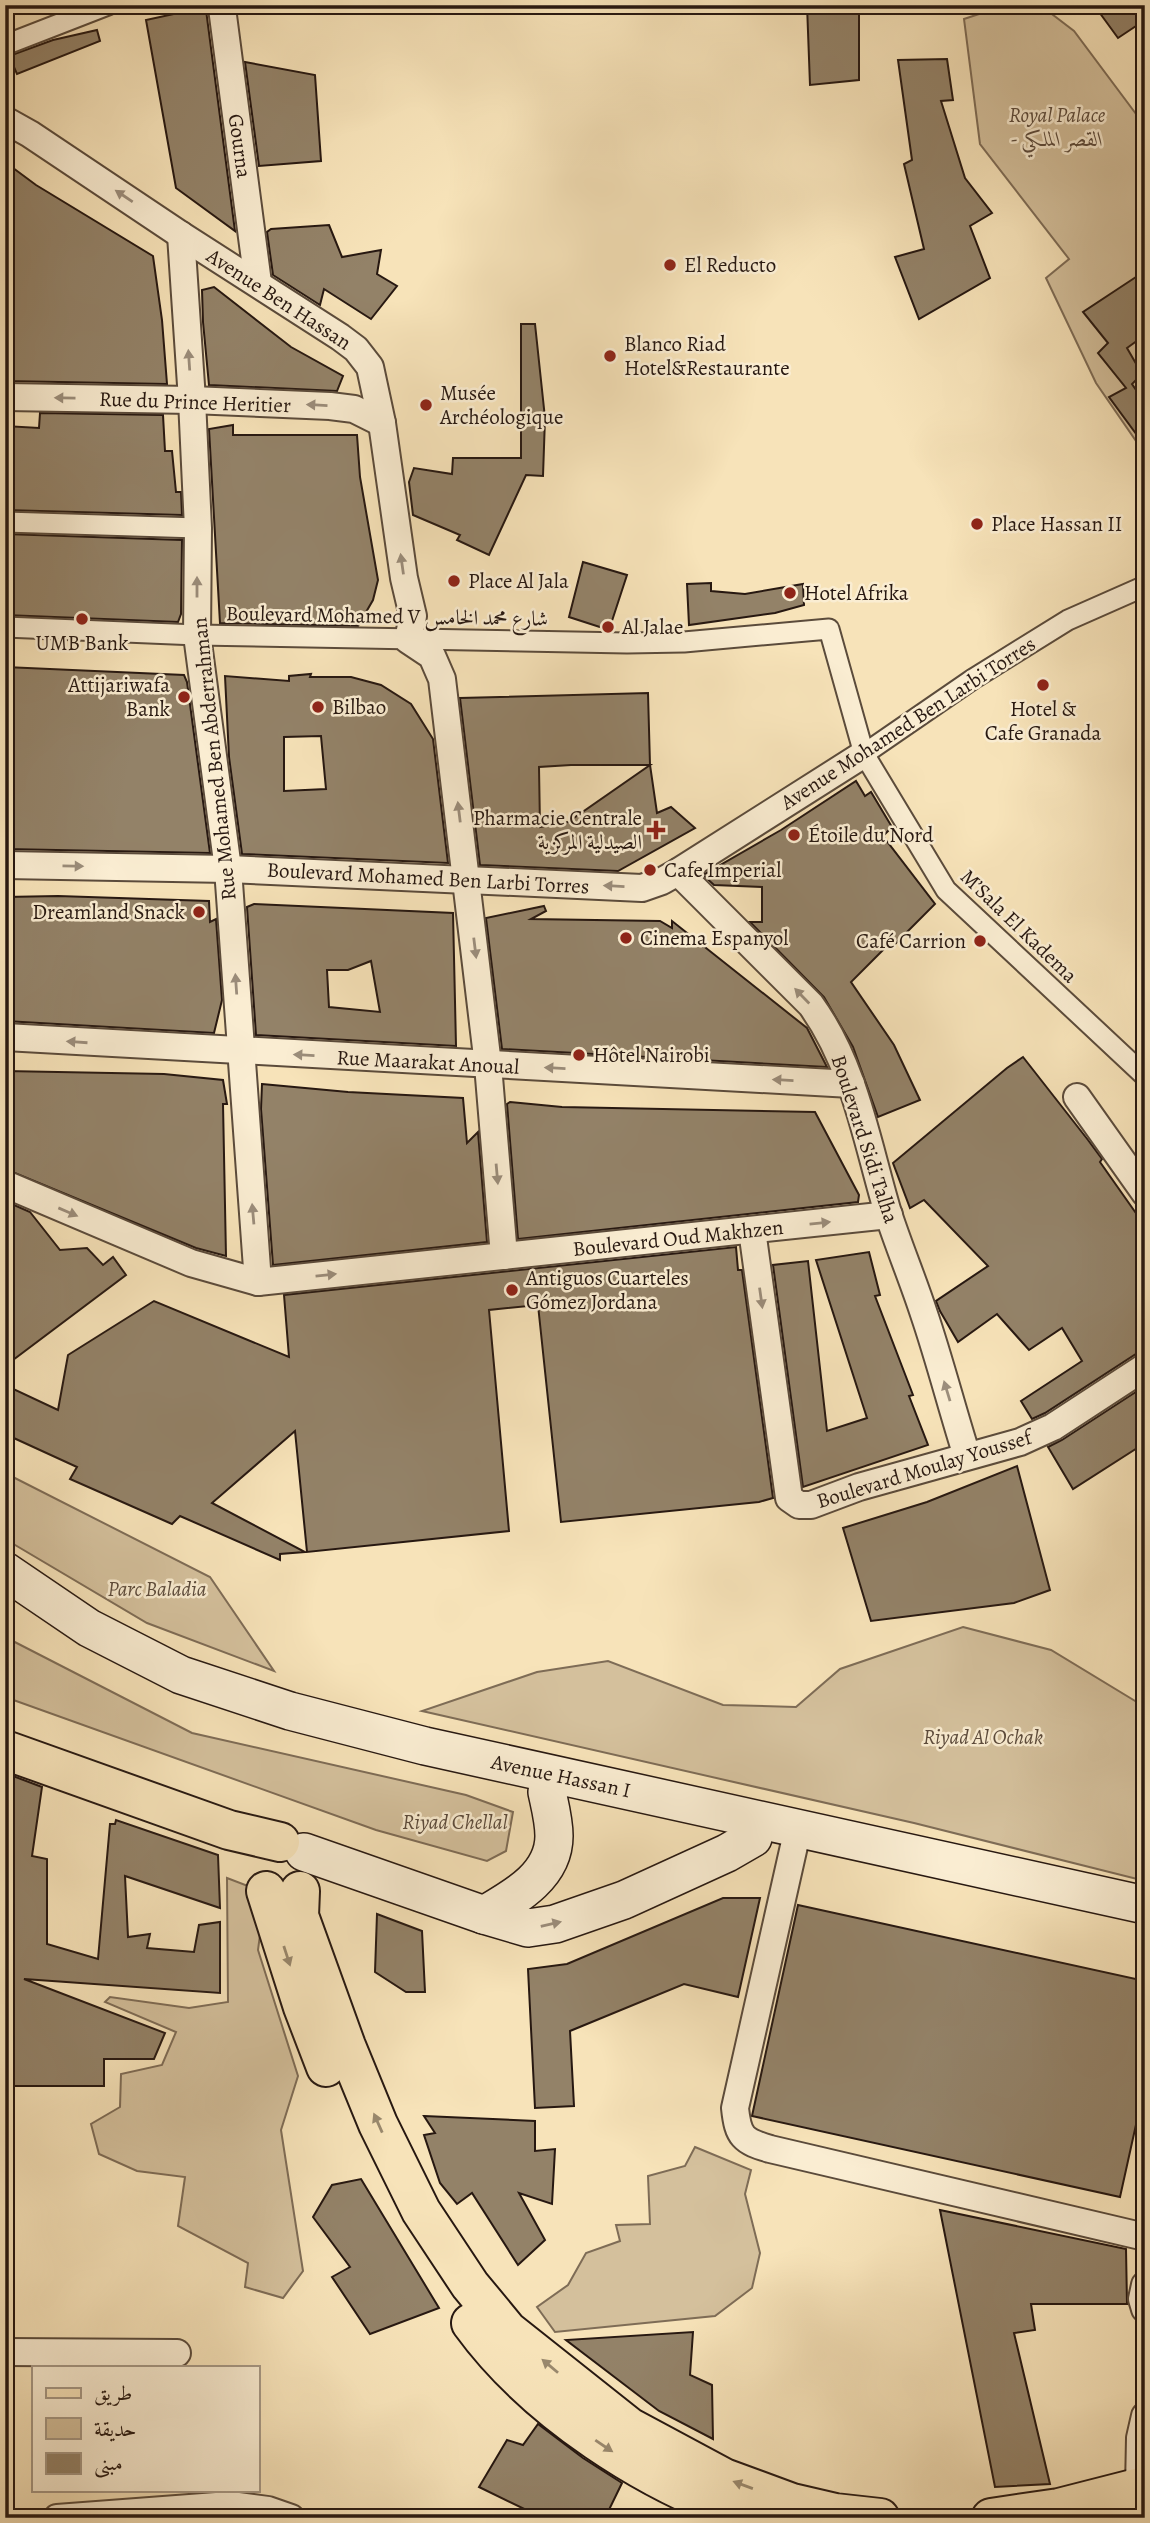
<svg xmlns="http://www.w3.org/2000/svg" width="1150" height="2523" viewBox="0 0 1150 2523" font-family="Alegreya,Amiri,serif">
  <rect width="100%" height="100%" fill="#f7e3b9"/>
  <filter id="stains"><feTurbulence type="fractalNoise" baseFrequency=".00286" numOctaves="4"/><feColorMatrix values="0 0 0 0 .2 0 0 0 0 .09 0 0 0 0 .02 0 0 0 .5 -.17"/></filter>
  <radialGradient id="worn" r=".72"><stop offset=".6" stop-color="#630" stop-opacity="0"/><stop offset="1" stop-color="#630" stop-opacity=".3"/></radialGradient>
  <g fill="#d4c09c" stroke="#7e6c56" stroke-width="2">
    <path d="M1006 5H1040L1074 31 1145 126V454L1096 383 1046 278 1069 259 980 144 964 19Z"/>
    <path d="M5 1473 210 1577 274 1671 147 1623 5 1539Z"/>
    <path d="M963 1627 1051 1650 1145 1707V1881L914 1823 422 1711 537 1672 608 1661 723 1705 796 1707 840 1669Z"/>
    <path d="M5 1637 192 1733 466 1795 513 1812 506 1851 487 1861 376 1830 5 1697Z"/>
    <path d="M227 1878 248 1886 262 1920 258 1950 298 2076 281 2130 303 2271 283 2298 245 2287 248 2263 178 2226 185 2177 137 2171 99 2154 91 2124 120 2107 121 2074 162 2065 176 2032 105 2002 110 1997 189 2008 228 2002Z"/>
    <path d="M695 2147 751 2170 745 2194 760 2253 752 2288 715 2316 555 2332 537 2307 568 2285 586 2253 620 2241 616 2225 650 2224 648 2176 685 2166Z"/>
  </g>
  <g fill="#938268" stroke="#271811" stroke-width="2" fill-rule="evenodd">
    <path d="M807 5H859V80L810 85Z"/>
    <path d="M1094 5H1145V20L1118 38Z"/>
    <path d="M206 7V10L235 231 176 188 146 20Z"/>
    <path d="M97 30 100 41 17 74 9 56 53 40Z"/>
    <path d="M947 59 953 100 941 101 965 178 992 213 970 226 990 278 919 319 895 257 924 249 904 164 912 160 898 60Z"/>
    <path d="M245 62 315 75 321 161 259 166Z"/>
    <path d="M5 162 36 185 153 256 162 320 167 384 5 381Z"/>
    <path d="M329 225 342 257 381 250 377 274 397 286 371 319 324 289 320 305 273 275 267 232 271 229Z"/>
    <path d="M1145 271V335L1127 348 1142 374 1132 384 1145 403V446L1109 397 1126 388 1098 353 1108 343 1083 312Z"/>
    <path d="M214 287 291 347 343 376 337 391 209 385 203 322 202 290Z"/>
    <path d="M521 324H535L545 418 543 476 526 475 489 555 457 540 460 535 413 515 409 482 414 468 452 474 453 458H521Z"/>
    <path d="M40 413 163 415 165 451H172L176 492H181L182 515 5 510V426L39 428Z"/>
    <path d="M233 425V435H357L360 477 378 580 373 600 358 626 220 623 209 429Z"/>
    <path d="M5 534 182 540 181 614 178 622 5 615Z"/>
    <path d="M583 562 627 575 609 630 569 617Z"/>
    <path d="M711 583V591L745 594 803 584 804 605 775 613 689 625 687 584Z"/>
    <path d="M5 667 184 675 187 682 210 853 5 849Z"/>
    <path d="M311 674 310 677H351L381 685 411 704 433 739 448 863 242 854 229 757 225 676 289 681V676ZM321 736 326 789 284 791V737Z"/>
    <path d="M648 693 650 765 657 813 671 807 695 828 618 871 480 865 460 698ZM571 765H650L568 822 540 827 539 767Z"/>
    <path d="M856 781 865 796 871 792 892 827 883 836 935 904 895 944 892 941 851 982 894 1045 920 1100 878 1117 853 1047 824 997 750 922H762V887L714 885 703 875 781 830Z"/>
    <path d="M58 896 209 901 210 922 216 919 222 1000 214 1033 5 1021V981H9L5 955V897Z"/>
    <path d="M254 904 453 913 456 1046 256 1035 247 907ZM371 961 380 1012 329 1007 327 970H348Z"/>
    <path d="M544 906 546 911 531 919 660 921 672 928V921L807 1028 827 1067 502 1049 486 918Z"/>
    <path d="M1023 1057 1088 1140 1102 1159 1100 1162 1145 1226V1351L1136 1354 1045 1413 1032 1419 1021 1401 1082 1361 1062 1328 1029 1350 997 1314 958 1342 940 1311 936 1301 988 1266 924 1200 910 1208 893 1163 1007 1068Z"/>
    <path d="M5 1071 164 1074 223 1080 227 1104H223L226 1256 196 1248 5 1169Z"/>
    <path d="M262 1084 348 1092 463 1098 467 1143 478 1132 487 1242 273 1265 261 1109Z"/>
    <path d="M510 1102 562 1107 815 1112 859 1195 858 1202 518 1239 507 1104Z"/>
    <path d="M5 1201 30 1212 60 1250 87 1248 103 1265 113 1257 126 1275 5 1366Z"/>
    <path d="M736 1247 738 1270H742L773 1498 759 1502 561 1522 538 1305 489 1310 509 1531 307 1552 295 1431 212 1503 305 1552 280 1554V1560L180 1516 172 1524 70 1479 77 1467 5 1434V1385L58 1410 68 1355 154 1301 289 1357 284 1295Z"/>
    <path d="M869 1252 880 1295 875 1296 913 1395 909 1396 928 1445 803 1487 773 1265 808 1261 827 1431 867 1418 816 1260Z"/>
    <path d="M1145 1386V1443L1073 1489 1048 1447 1062 1440Z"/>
    <path d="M1017 1466 1050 1590 1014 1603 871 1621 843 1528 927 1502Z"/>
    <path d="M5 1773 42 1787 32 1856 47 1859V1944L98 1959 110 1824H115L116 1820 218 1855 220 1908 125 1876 128 1937 150 1934 147 1948 194 1952 199 1925 220 1922V1993L24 1979 165 2033 154 2059H104V2086H5Z"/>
    <path d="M723 1898H760L738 1997 684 1984 570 2031 574 2106 535 2108 528 1969 567 1964Z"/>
    <path d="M798 1905 1145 1981V2084L1120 2197 752 2116Z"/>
    <path d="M377 1914 422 1931 425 1992H406L375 1972Z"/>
    <path d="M424 2116 535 2121V2151L555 2149 552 2204 519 2193 545 2240 518 2265 472 2193 457 2204 440 2183 424 2135 435 2133Z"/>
    <path d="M361 2179 439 2308 370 2334 332 2277 350 2267 313 2217 332 2185Z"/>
    <path d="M940 2210 1126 2249 1127 2304H1031L1035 2330 1014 2333 1050 2484 995 2487Z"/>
    <path d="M693 2332 690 2375 712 2385 713 2439 659 2411 566 2340Z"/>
    <path d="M538 2424 583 2458 622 2483 605 2518H543L479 2487 507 2440 523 2445Z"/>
  </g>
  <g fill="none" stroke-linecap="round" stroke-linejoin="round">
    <g stroke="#5b4b3b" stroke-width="23">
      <g id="pedestrian">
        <path d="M5 45 108 5"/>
        <path d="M5 522 198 528"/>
        <path d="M5 627 197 635 627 643 684 642 829 629 864 754 946 890 1145 1076"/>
        <path d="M864 754 973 679 1068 620 1145 586"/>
      </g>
    </g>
    <g stroke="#5b4b3b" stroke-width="30">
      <g id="minor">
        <path d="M222 8 258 283"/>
        <path d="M5 120 30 134 181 235 340 337 356 349 370 367 382 423 404 578 413 616 408 640 432 656 442 679 488 1065 504 1256"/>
        <path d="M181 235 192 400 198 528 197 635 228 869 258 1282"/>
        <path d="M5 397 192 400 330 406 354 409 382 423"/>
        <path d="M5 865 228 869 642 888 662 881 678 872 864 754"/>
        <path d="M678 872 811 1005C855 1066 867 1143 888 1213 899 1247 913 1280 924 1314 940 1361 952 1409 967 1456"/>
        <path d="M5 1037 851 1084"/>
        <path d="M1077 1097 1145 1193"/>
        <path d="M5 1184 191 1263 258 1282 889 1215"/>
        <path d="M752 1230 789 1498 799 1505H811L859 1487 1020 1442 1053 1427 1145 1367"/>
        <path d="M794 1846 735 2108C738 2137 743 2141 770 2149L1145 2237"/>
        <path d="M1145 2285 1142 2299 1145 2309"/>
        <path d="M5 2352 177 2353"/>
        <path d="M1139 2488 1140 2438 1145 2416"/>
        <path d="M57 2518 230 2505 268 2510 291 2518"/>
      </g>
    </g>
    <g stroke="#271811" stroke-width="40">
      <g id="secondary">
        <path d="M5 1571 89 1628 181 1675 290 1711 425 1746 1145 1905"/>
        <path d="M304 1852 484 1915 528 1928 555 1924 624 1900 727 1853 753 1838"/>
        <path d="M484 1915C515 1897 554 1876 554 1836 554 1821 550 1806 547 1792"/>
      </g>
    </g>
    <g stroke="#271811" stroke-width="42">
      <g id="primary">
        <path d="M5 1750 229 1830 280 1842"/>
        <path d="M266 1891 303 2007 326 2067"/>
        <path d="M300 1891 299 1916 346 2046 378 2124 421 2211 470 2285 508 2331 629 2427 724 2478 792 2503 835 2513 880 2518"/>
        <path d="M471 2323C535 2411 648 2484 750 2518"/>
        <path d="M991 2518 1059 2508 1145 2486"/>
        <path d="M1138 2518 1145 2516"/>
      </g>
    </g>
    <use href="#pedestrian" stroke="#faedd2" stroke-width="19"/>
    <use href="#minor" stroke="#faedd2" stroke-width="26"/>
    <use href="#secondary" stroke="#faedd2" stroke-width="37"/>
    <use href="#primary" stroke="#f7e3b9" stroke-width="38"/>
  </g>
  <defs><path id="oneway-solid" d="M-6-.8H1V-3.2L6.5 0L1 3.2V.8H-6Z" transform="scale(1.75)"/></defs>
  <g fill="#9b8d7b">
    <use href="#oneway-solid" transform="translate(124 196) rotate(-146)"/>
    <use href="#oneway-solid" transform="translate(189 360) rotate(-94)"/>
    <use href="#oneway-solid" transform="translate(65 398) rotate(-179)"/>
    <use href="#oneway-solid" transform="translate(317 405) rotate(-177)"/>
    <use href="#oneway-solid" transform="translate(402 564) rotate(-98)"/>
    <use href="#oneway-solid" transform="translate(197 587) rotate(-90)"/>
    <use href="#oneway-solid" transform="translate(459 812) rotate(-97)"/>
    <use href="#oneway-solid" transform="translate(73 866) rotate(1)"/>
    <use href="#oneway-solid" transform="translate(614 886) rotate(-177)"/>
    <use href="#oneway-solid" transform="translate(475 948) rotate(83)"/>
    <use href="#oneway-solid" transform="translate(236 984) rotate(-94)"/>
    <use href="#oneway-solid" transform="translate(802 996) rotate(-134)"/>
    <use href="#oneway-solid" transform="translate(77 1042) rotate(-176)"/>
    <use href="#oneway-solid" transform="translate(304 1055) rotate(-177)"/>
    <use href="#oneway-solid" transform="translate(555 1068) rotate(-177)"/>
    <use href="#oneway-solid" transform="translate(783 1080) rotate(-177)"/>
    <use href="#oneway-solid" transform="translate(497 1174) rotate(85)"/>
    <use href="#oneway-solid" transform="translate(68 1212) rotate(23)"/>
    <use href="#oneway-solid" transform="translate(253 1214) rotate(-95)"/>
    <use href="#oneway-solid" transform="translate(820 1223) rotate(-6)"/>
    <use href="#oneway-solid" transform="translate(326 1275) rotate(-6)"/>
    <use href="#oneway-solid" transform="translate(761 1298) rotate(82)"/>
    <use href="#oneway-solid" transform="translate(947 1391) rotate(-107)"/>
    <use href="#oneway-solid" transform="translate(551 1924) rotate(-13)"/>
  </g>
  <g fill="#99886d">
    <use href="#oneway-solid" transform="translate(287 1956) rotate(72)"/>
    <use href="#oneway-solid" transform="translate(378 2123) rotate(-114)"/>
    <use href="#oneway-solid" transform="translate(550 2366) rotate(-140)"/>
    <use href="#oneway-solid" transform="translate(604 2446) rotate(34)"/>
    <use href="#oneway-solid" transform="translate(743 2485) rotate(-160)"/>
  </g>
  <g fill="#8f2418" stroke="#faedd2" stroke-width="2.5">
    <circle cx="670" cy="265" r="7"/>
    <circle cx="610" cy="356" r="7"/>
    <circle cx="426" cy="405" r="7"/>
    <circle cx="977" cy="524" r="7"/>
    <circle cx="454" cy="581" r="7"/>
    <circle cx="790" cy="593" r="7"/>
    <circle cx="82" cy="619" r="7"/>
    <circle cx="608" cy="627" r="7"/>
    <circle cx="1043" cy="685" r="7"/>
    <circle cx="184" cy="697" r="7"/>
    <circle cx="318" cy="707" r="7"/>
    <path d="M652.5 819.5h7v7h7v7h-7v7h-7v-7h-7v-7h7z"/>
    <circle cx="794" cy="835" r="7"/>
    <circle cx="650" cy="870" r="7"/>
    <circle cx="199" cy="912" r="7"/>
    <circle cx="626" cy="938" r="7"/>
    <circle cx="980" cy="941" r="7"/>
    <circle cx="579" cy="1055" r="7"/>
    <circle cx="512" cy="1290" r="7"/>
  </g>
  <g text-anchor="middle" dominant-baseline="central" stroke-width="5" stroke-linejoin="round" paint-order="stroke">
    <g font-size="21" font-style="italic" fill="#5b4a3b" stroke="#faedd2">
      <text x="1057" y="115">Royal Palace<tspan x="1057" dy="24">- القصر الملكي</tspan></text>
      <text x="157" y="1589">Parc Baladia</text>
      <text x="983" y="1737">Riyad Al Ochak</text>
      <text x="455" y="1822">Riyad Chellal</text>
    </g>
    <g font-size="21" fill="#271811" stroke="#faedd2">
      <text transform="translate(240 146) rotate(82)">Gourna</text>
      <text transform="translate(279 299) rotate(33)">Avenue Ben Hassan</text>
      <text transform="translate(195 402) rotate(2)">Rue du Prince Heritier</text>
      <text transform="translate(387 616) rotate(1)">Boulevard Mohamed V شارع محمد الخامس</text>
      <text transform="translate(908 723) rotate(-33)">Avenue Mohamed Ben Larbi Torres</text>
      <text transform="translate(214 759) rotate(-96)">Rue Mohamed Ben Abderrahman</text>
      <text transform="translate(428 878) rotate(3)">Boulevard Mohamed Ben Larbi Torres</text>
      <text transform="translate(1019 926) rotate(44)">M’Sala El Kadema</text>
      <text transform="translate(428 1062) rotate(3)">Rue Maarakat Anoual</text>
      <text transform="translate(865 1139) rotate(72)">Boulevard Sidi Talha</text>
      <text transform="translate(678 1238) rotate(-6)">Boulevard Oud Makhzen</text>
      <text transform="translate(924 1469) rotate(-17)">Boulevard Moulay Youssef</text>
      <text transform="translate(561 1776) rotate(12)">Avenue Hassan I</text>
    </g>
    <g font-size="21" fill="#271811" stroke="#faedd2" text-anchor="start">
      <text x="684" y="265">El Reducto</text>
      <text x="624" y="344">Blanco Riad<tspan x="624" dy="24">Hotel&amp;Restaurante</tspan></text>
      <text x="440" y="393">Musée<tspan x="440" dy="24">Archéologique</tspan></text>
      <text x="991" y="524">Place Hassan II</text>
      <text x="468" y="581">Place Al Jala</text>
      <text x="804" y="593">Hotel Afrika</text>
      <text x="622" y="627">Al Jalae</text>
      <text x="82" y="643" text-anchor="middle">UMB Bank</text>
      <text x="170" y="685" text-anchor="end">Attijariwafa<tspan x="170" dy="24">Bank</tspan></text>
      <text x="332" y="707">Bilbao</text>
      <text x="1043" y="709" text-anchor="middle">Hotel &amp;<tspan x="1043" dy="24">Cafe Granada</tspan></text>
      <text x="642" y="818" text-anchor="end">Pharmacie Centrale<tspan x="642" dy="24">الصيدلية المركزية</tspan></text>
      <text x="808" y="835">Étoile du Nord</text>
      <text x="664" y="870">Cafe Imperial</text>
      <text x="185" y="912" text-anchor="end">Dreamland Snack</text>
      <text x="640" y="938">Cinema Espanyol</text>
      <text x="966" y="941" text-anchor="end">Café Carrion</text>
      <text x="593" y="1055">Hôtel Nairobi</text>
      <text x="526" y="1278">Antiguos Cuarteles<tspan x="526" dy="24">Gómez Jordana</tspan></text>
    </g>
  </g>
  <rect width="1150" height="2523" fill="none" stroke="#f7e3b9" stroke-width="28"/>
  <rect x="7" y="7" width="1136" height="2509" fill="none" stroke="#271811" stroke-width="3.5"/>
  <rect x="14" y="14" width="1122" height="2495" fill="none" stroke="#271811" stroke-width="2"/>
  <rect x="32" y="2366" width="228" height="126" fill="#faedd2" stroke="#a69885" stroke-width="2"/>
  <rect x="46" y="2388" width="35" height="10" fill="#f7e3b9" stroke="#a69885" stroke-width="2"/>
  <text x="94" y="2400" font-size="21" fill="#271811">طريق</text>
  <rect x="46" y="2418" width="35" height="21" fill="#d4c09c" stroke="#a69885" stroke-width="2"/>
  <text x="94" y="2436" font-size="21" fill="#271811">حديقة</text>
  <rect x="46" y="2453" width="35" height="21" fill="#938268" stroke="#a69885" stroke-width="2"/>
  <text x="94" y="2470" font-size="21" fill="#271811">مبنى</text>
  <rect width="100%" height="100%" filter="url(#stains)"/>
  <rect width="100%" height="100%" fill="url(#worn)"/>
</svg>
